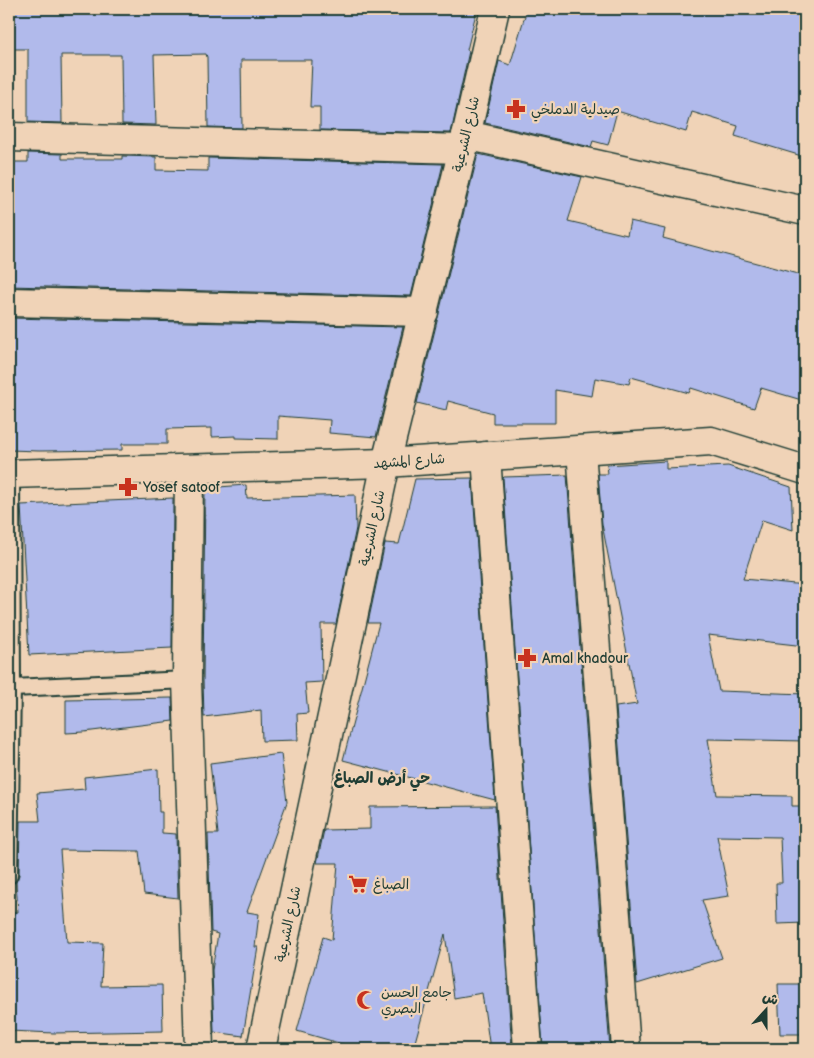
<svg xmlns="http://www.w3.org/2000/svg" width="814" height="1058" viewBox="0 0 814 1058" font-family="'Balsamiq Sans','Playpen Sans Arabic',sans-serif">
  <rect width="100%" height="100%" fill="#f0d3b7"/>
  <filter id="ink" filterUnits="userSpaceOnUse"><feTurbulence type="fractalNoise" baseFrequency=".02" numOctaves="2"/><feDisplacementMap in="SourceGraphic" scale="10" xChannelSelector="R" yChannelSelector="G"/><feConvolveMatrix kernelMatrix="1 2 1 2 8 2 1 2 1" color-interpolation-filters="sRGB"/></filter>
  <g filter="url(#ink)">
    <g fill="#b1baeb" stroke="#1f3d34">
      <path d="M9 9H477L467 50 469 51 451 133 320 130V107H310L312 60H241L242 128 208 127 207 57 206 54 154 55 156 125 122 124 121 55H61L62 123 28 122V49H9Z"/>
      <path d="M527 9H805V157L735 136 738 126 692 112 686 132 617 111 608 145 593 141 591 147 485 123 499 61 510 65Z"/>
      <path d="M28 153 62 154V159H122V156L156 157V170L208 171V158L443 164 411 296 9 286V232L12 233 9 162H28Z"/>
      <path d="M478 154 582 177 568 221 627 235 630 221 665 229 663 238 805 276V401L761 388 754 408 691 388 689 393 631 377 629 384 595 378 592 396 555 390V423H493V413L448 401 446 410 417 403Z"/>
      <path d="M9 318 403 327 376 437 329 433 330 420 278 416V439L236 438V436L212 437V428L167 429V444H122V450L39 451 9 450Z"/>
      <path d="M666 461V469L728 466 791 487 793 530 762 520 743 579 805 585V646L708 635 719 691 805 694V741L708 739 717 795 792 796V806H805V923L777 924 776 883H782L780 837 717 836 729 896 702 900 722 958 637 984 616 707 637 704 602 524 598 474H608L607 465Z"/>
      <path d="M567 475 610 1049H543L503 478 504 477Z"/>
      <path d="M472 478 495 800 343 760 379 623H368L385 543 399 544 415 479Z"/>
      <path d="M246 485 247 498 355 495 356 528 336 624H321L322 682 305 683 308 713 297 714 298 740 262 741 261 710 204 717 203 680 205 488Z"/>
      <path d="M173 498 172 648 29 655 21 505Z"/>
      <path d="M172 698 173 721 84 732 66 733V700Z"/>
      <path d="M281 754 287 802 247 912 259 914 255 947H258L243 1036 214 1032 212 970 218 934 211 932 208 834H218L210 763Z"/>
      <path d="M158 769 159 812H162V833L176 834 178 898 144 894 139 851 60 850 67 942 103 943 101 986 162 985 163 1031 54 1033 9 1031V958H13L14 912H18L16 882 19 875 20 821H40L37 793 85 789 84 777Z"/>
      <path d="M495 806 512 1049H490L482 993 454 998 445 934 413 1049H360L297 1031 323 937 332 940 338 863H317L324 830 370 829V807Z"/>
      <path d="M778 984H805V1034H780Z"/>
    </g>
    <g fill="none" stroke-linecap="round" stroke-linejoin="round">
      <g stroke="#1f3d34" stroke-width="20">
        <g id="service">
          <path d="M12 688 187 680"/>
          <path d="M9 875 12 688 11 474"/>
        </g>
      </g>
      <g stroke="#1f3d34" stroke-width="31">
        <g id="minor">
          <path d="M466 135 805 211"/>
          <path d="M9 137 463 149"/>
          <path d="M9 302 424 312"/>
          <path d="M581 450 626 1049"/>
          <path d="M486 456 528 1049"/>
          <path d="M189 470 187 680 199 1049"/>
          <path d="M9 474 386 463 711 441 805 470"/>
          <path d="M261 1049 386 463 463 149 495 9"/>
        </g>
      </g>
      <use href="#service" stroke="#f0d3b7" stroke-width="16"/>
      <use href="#minor" stroke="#f0d3b7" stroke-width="28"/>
    </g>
  </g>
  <defs>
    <g id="pharmacy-bare" transform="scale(1.5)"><path d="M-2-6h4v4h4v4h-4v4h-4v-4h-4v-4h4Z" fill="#c8321e" stroke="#f0d3b7" stroke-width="2.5" paint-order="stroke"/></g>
    <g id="supermarket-bare" transform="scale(1.5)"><path d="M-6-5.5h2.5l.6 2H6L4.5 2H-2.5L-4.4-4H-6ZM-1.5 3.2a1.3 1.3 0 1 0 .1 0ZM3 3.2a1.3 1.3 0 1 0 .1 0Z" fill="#c8321e" stroke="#f0d3b7" stroke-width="2.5" paint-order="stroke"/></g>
    <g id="mosque-bare" transform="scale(1.5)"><path d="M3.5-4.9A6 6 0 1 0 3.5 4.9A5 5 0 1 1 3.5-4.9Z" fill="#c8321e" stroke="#f0d3b7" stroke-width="2.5" paint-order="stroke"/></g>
  </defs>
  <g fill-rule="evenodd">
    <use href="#pharmacy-bare" x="516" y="109"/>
    <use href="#pharmacy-bare" x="128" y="487"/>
    <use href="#pharmacy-bare" x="527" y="658"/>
    <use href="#supermarket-bare" x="358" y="884"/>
    <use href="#mosque-bare" x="366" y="1000"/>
  </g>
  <g text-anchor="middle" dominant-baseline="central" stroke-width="4.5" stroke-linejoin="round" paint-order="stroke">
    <g font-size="14" fill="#1f3d34" stroke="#f0d3b7" text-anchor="start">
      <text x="531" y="109">صيدلية الدملخي</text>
      <text x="143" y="487">Yosef satoof</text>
      <text x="542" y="658">Amal khadour</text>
      <text x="373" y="884">الصباغ</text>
      <text x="381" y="992">جامع الحسن<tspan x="381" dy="16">البصري</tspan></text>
    </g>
    <g font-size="14" fill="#1f3d34" stroke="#f0d3b7">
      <text transform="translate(466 134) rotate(-77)">شارع الشرعية</text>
      <text transform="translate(409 461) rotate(-4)">شارع المشهد</text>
      <text transform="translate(372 528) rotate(-78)">شارع الشرعية</text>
      <text transform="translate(288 924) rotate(-78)">شارع الشرعية</text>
    </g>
    <g font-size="15" font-weight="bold" fill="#1f3d34" stroke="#f0d3b7">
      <text x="382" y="778">حي أرض الصباغ</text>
    </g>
  </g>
  <rect width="814" height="1058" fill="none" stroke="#f0d3b7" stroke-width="30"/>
  <rect x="15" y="15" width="784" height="1028" fill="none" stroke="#1f3d34" stroke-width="2" filter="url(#ink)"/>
  <g transform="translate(766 1010) rotate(21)" stroke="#f0d3b7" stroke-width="4" paint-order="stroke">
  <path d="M0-4L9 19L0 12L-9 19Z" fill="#1f3d34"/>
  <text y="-8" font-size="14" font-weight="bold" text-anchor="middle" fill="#1f3d34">ش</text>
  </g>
</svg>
